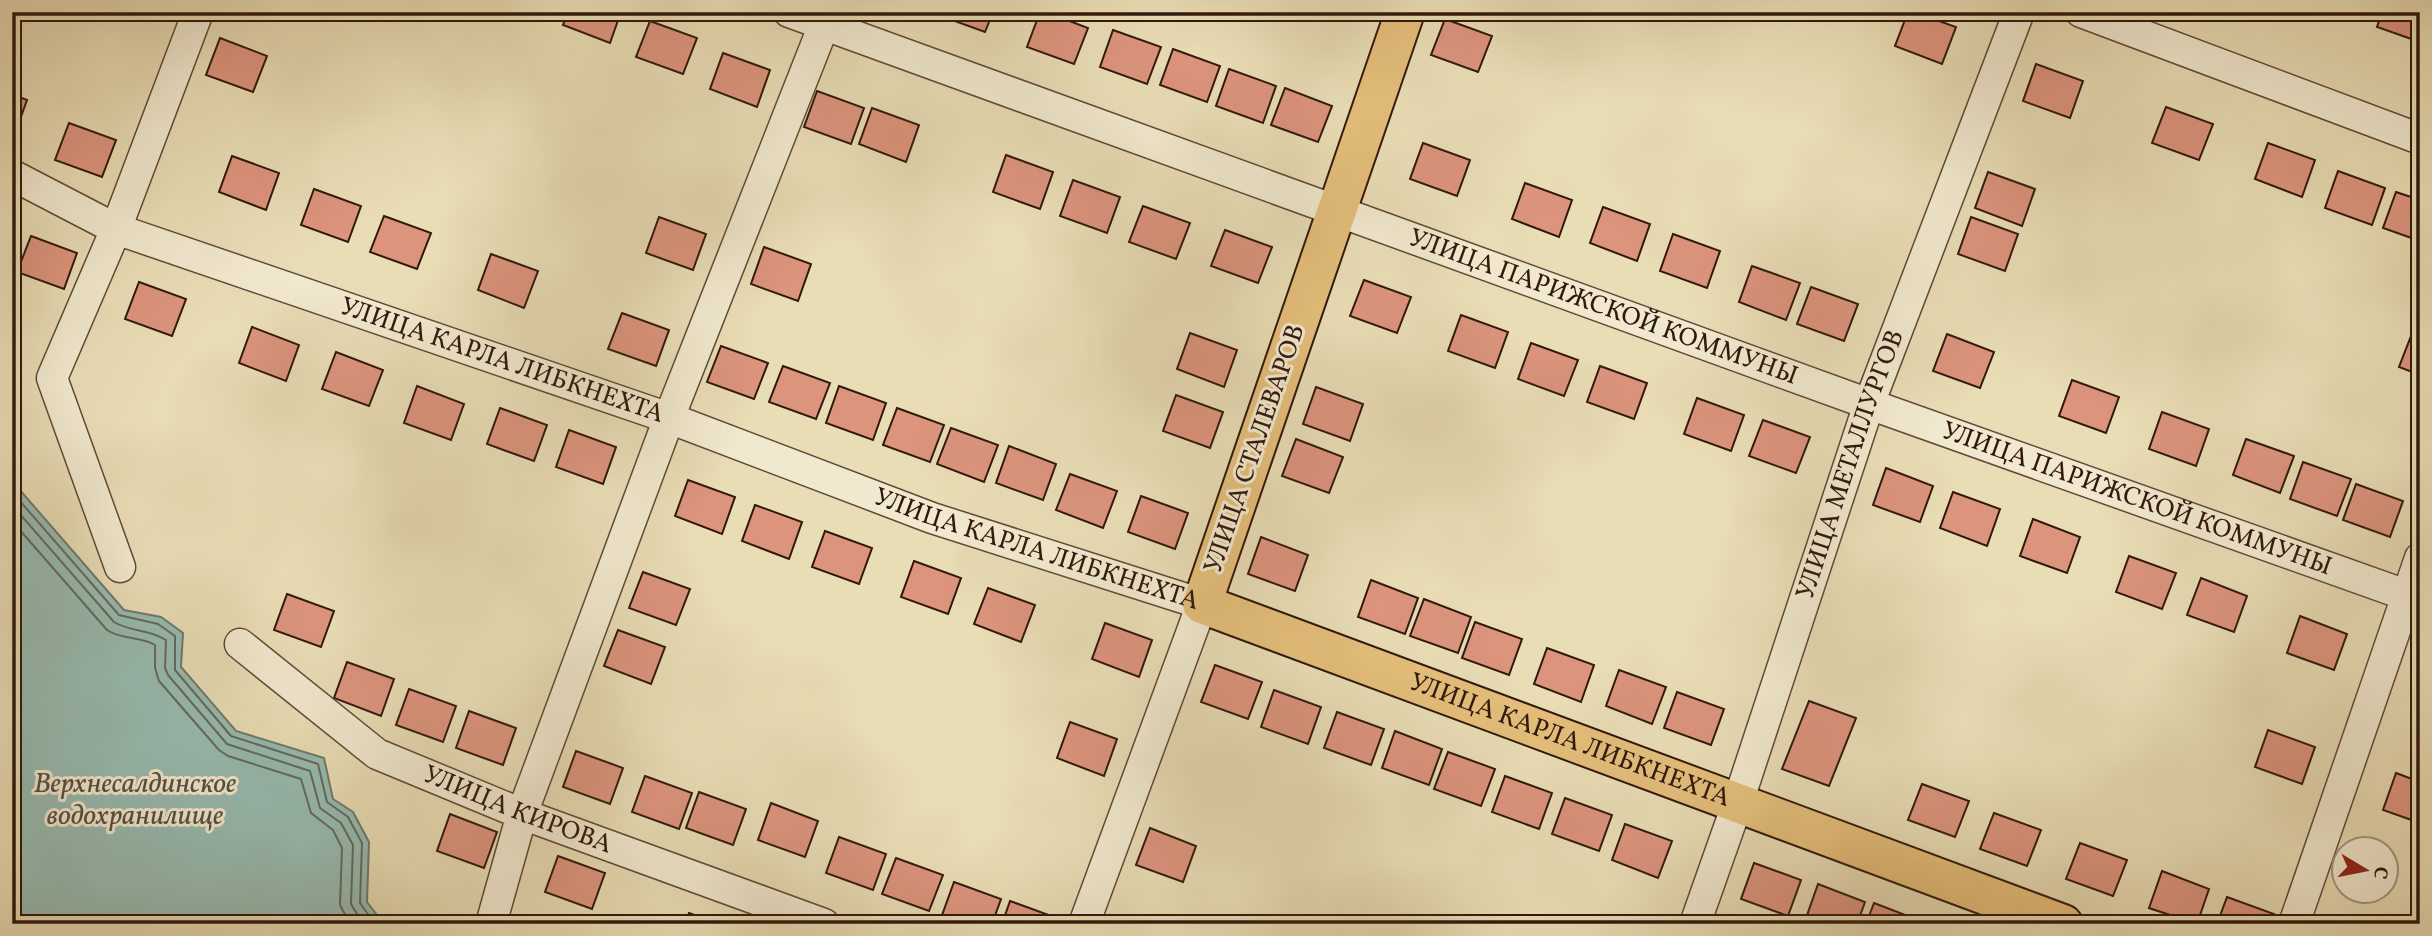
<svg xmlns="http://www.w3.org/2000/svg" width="2432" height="936" viewBox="0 0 2432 936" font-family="Vollkorn,serif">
  <rect width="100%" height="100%" fill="#e9ddb5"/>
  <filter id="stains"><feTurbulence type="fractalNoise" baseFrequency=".00286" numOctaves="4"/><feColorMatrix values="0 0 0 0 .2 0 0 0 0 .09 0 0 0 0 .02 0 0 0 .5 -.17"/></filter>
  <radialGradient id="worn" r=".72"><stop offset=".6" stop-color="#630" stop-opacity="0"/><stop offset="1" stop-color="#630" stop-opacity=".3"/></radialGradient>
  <path fill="#97bbb0" stroke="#6e7a6f" stroke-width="2" d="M12 481 124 610 161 617 183 633 181 667 236 731 324 758 333 799 353 812 369 842 367 902 384 924H12Z"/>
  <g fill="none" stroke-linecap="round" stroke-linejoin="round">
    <g stroke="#646a5f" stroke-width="2">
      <path d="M12 492 119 615 158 624 175 636V670L231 736 318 764 327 802 348 817 362 843 360 903 375 924"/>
      <path d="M12 505 114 622C130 632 149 629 166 640L165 668 168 675 227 744 310 771 320 808 341 823 353 845 351 904 363 924"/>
      <path d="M12 521 107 630C121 640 140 636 155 645V668L159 681 219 750 228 756 301 779 311 813 333 830 342 848 340 905 350 924"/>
    </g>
  </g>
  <g fill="#dc947d" stroke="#31180e" stroke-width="2">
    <path d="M568 12H621L610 43 563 25Z"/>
    <path d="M939 12H993L985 32 938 15Z"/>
    <path d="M1040 12H1046L1088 28 1074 64 1027 47Z"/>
    <path d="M1908 12H1914L1956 27 1942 64 1895 46Z"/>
    <path d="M2340 12H2364L2361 20Z"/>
    <path d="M2382 12H2420V42L2377 27Z"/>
    <path d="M1445 19 1492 36 1478 72 1431 55Z"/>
    <path d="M650 21 697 38 683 74 636 57Z"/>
    <path d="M1113 30 1161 47 1147 84 1100 67Z"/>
    <path d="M220 38 267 56 253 92 206 75Z"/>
    <path d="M1173 49 1220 66 1207 102 1160 85Z"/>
    <path d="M723 53 770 70 757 107 710 89Z"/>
    <path d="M2036 64 2083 81 2070 118 2023 101Z"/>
    <path d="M1229 69 1276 86 1263 123 1216 106Z"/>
    <path d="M1285 88 1332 106 1318 142 1271 125Z"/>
    <path d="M817 91 864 108 851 144 804 127Z"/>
    <path d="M12 94 27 100 14 136H12Z"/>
    <path d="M2166 107 2213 124 2199 160 2152 143Z"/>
    <path d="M872 108 919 125 906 162 859 144Z"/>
    <path d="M69 123 116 140 102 177 55 160Z"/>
    <path d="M1423 143 1470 160 1457 196 1410 179Z"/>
    <path d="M2268 143 2315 160 2302 197 2255 179Z"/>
    <path d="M1006 155 1053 172 1040 209 993 192Z"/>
    <path d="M232 156 279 173 266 210 219 192Z"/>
    <path d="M2338 171 2385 188 2372 225 2325 208Z"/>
    <path d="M1988 172 2035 189 2022 226 1975 208Z"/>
    <path d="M1073 180 1120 197 1107 233 1060 216Z"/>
    <path d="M1525 183 1572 200 1559 237 1512 219Z"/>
    <path d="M314 189 361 206 348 242 301 225Z"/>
    <path d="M2396 192 2420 200V241L2383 228Z"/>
    <path d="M1143 206 1190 223 1176 259 1129 242Z"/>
    <path d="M1603 207 1650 224 1637 261 1590 243Z"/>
    <path d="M384 216 431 233 417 269 370 252Z"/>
    <path d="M659 217 706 234 693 270 646 253Z"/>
    <path d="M1971 217 2018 234 2005 271 1958 254Z"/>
    <path d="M1225 230 1272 247 1258 283 1211 266Z"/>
    <path d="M1673 234 1720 251 1707 288 1660 271Z"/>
    <path d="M31 236 77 253 64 289 17 272Z"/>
    <path d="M764 247 811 264 798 301 751 284Z"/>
    <path d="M491 254 538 271 524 308 478 290Z"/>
    <path d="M1752 266 1800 283 1786 320 1739 302Z"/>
    <path d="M1364 280 1411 297 1397 333 1350 316Z"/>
    <path d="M139 282 186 299 172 336 125 319Z"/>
    <path d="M1811 287 1858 304 1844 341 1797 324Z"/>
    <path d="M622 313 669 330 656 366 608 349Z"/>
    <path d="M1461 315 1508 332 1495 368 1448 351Z"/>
    <path d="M252 327 299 345 286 381 239 363Z"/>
    <path d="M2413 331 2420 333V375L2399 367Z"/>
    <path d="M1190 333 1237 350 1224 387 1177 369Z"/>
    <path d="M1947 334 1994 352 1980 388 1933 371Z"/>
    <path d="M1531 343 1578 360 1564 396 1518 379Z"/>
    <path d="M721 346 768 363 754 399 707 382Z"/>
    <path d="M336 352 383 370 369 406 322 389Z"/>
    <path d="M783 366 830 383 816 419 769 402Z"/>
    <path d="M1600 366 1647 383 1634 419 1587 402Z"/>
    <path d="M2072 380 2119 397 2106 433 2059 416Z"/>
    <path d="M417 386 464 404 451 440 404 423Z"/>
    <path d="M839 386 886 403 873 440 826 423Z"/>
    <path d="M1316 387 1363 404 1350 441 1303 424Z"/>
    <path d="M1176 395 1223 412 1210 448 1163 431Z"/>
    <path d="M1697 398 1744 415 1731 451 1684 434Z"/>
    <path d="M500 408 547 425 534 461 487 444Z"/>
    <path d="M897 408 944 425 930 462 883 445Z"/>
    <path d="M2162 412 2209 429 2196 466 2149 449Z"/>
    <path d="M1763 420 1810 437 1796 473 1749 456Z"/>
    <path d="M951 428 998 445 984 482 937 464Z"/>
    <path d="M569 430 616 447 603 484 556 467Z"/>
    <path d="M1296 439 1343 457 1329 493 1282 476Z"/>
    <path d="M2246 439 2294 456 2280 493 2233 475Z"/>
    <path d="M1009 446 1056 464 1043 500 996 483Z"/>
    <path d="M2303 462 2351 479 2337 516 2290 499Z"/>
    <path d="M1886 468 1933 486 1920 522 1873 505Z"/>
    <path d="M1070 474 1117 491 1103 528 1056 510Z"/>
    <path d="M688 480 735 497 722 534 675 516Z"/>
    <path d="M2356 484 2403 501 2390 537 2343 520Z"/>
    <path d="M1953 492 2000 509 1987 546 1940 528Z"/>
    <path d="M1141 496 1188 513 1175 549 1128 532Z"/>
    <path d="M755 505 802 522 789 559 742 541Z"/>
    <path d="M2033 519 2080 537 2067 573 2020 556Z"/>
    <path d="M825 531 872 548 859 584 812 567Z"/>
    <path d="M1261 537 1308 555 1295 591 1248 574Z"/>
    <path d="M2129 556 2176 573 2162 609 2116 592Z"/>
    <path d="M914 561 961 578 948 614 901 597Z"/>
    <path d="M643 572 690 589 676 625 629 608Z"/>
    <path d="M2201 578 2247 596 2234 632 2187 615Z"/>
    <path d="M1371 580 1418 598 1405 634 1358 617Z"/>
    <path d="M988 588 1035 605 1021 642 974 624Z"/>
    <path d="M287 594 334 611 321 647 274 630Z"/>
    <path d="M1424 599 1471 617 1458 653 1410 636Z"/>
    <path d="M2300 616 2347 634 2334 670 2287 653Z"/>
    <path d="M1475 622 1522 639 1509 675 1462 658Z"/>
    <path d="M1105 623 1152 640 1139 677 1092 659Z"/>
    <path d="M618 630 665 647 651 684 604 666Z"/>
    <path d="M1547 648 1594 665 1581 702 1534 684Z"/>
    <path d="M347 662 394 679 381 716 334 698Z"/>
    <path d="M1215 665 1262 682 1248 719 1201 702Z"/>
    <path d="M1619 670 1666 687 1652 724 1606 706Z"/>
    <path d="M409 689 456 706 443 742 396 725Z"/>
    <path d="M1274 690 1321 707 1308 744 1261 727Z"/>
    <path d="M1677 692 1724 709 1711 745 1664 728Z"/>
    <path d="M1809 701 1856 718 1829 786 1782 769Z"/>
    <path d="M469 711 516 728 503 765 456 748Z"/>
    <path d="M1337 712 1384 729 1371 765 1324 748Z"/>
    <path d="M1070 722 1117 739 1104 776 1057 758Z"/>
    <path d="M2268 730 2315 747 2302 784 2255 767Z"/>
    <path d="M1395 731 1442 749 1429 785 1382 768Z"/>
    <path d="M576 751 623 768 610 804 563 787Z"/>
    <path d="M1448 752 1495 769 1481 806 1434 789Z"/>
    <path d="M2396 773 2420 782V823L2383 810Z"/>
    <path d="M645 776 692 793 679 829 632 812Z"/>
    <path d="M1505 776 1552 793 1539 829 1492 812Z"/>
    <path d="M1922 784 1969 801 1955 837 1908 820Z"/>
    <path d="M699 792 746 809 733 845 686 828Z"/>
    <path d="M1565 798 1612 815 1599 851 1552 834Z"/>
    <path d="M771 803 818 821 805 857 758 840Z"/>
    <path d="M1994 813 2041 830 2027 866 1980 849Z"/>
    <path d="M450 814 497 832 484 868 437 851Z"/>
    <path d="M1625 824 1672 841 1658 878 1612 860Z"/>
    <path d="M1150 828 1196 846 1183 882 1136 865Z"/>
    <path d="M839 837 886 854 873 890 826 873Z"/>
    <path d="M2080 843 2127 860 2113 896 2066 879Z"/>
    <path d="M558 856 605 873 592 909 545 892Z"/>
    <path d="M896 858 943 875 929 911 882 894Z"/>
    <path d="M1754 863 1801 880 1788 916 1741 899Z"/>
    <path d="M2162 871 2209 889 2197 924 2149 908Z"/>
    <path d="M954 882 1001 899 992 924H956L941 918Z"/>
    <path d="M1818 884 1865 902 1857 924H1813L1805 921Z"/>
    <path d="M2227 897 2274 914 2270 924H2217Z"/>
    <path d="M1010 901 1057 918 1055 924H1002Z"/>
    <path d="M1874 903 1921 921 1920 924H1866Z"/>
    <path d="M689 913 718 924H685Z"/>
  </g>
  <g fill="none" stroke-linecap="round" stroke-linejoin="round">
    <g stroke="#5f4938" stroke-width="33">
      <g id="street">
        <path id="s1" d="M789 12 1869 404 2420 600"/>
        <path d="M2081 12 2420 139"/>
        <path id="s2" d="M12 175 116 229 669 418 932 518 1202 604 1084 924"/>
        <path d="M120 567 52 378 116 229 198 12"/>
        <path id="s3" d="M240 644 377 754 522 814 824 924"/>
        <path d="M491 924 522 814 669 418 829 12"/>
        <path id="s4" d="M1695 924 1738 802 1869 404 2019 12"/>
        <path d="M2294 924 2420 558"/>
      </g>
    </g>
    <g stroke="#31180e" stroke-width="42">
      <g id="primary">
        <path id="s5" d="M1405 12 1202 604 2063 924"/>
      </g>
    </g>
    <use href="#street" stroke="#f1e9cf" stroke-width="30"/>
    <use href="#primary" stroke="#e4be7a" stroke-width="38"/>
  </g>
  <g text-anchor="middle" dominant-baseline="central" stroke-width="6" stroke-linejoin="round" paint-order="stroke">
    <g font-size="26" fill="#31180e" stroke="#f1e9cf">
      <text stroke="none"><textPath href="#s1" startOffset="866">УЛИЦА ПАРИЖСКОЙ КОММУНЫ</textPath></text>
      <text stroke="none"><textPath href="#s2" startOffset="525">УЛИЦА КАРЛА ЛИБКНЕХТА</textPath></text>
      <text transform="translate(1255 449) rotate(-71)">УЛИЦА СТАЛЕВАРОВ</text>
      <text stroke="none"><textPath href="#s4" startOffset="485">УЛИЦА МЕТАЛЛУРГОВ</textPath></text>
      <text stroke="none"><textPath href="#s1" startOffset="1433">УЛИЦА ПАРИЖСКОЙ КОММУНЫ</textPath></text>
      <text stroke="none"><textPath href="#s2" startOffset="1092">УЛИЦА КАРЛА ЛИБКНЕХТА</textPath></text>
      <text stroke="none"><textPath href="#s5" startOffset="1018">УЛИЦА КАРЛА ЛИБКНЕХТА</textPath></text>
      <text stroke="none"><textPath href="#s3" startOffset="327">УЛИЦА КИРОВА</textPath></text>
    </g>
    <g font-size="28" font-style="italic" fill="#555147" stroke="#f1e9cf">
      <text x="135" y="784">Верхнесалдинское<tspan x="135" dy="32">водохранилище</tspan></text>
    </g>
  </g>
  <rect width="2432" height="936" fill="none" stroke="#e9ddb5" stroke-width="42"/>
  <rect x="14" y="14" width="2404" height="908" fill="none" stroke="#31180e" stroke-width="3.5"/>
  <rect x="21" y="21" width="2390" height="894" fill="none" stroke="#31180e" stroke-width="2"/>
  <g transform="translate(2365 870) rotate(100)"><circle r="33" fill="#f1e9cf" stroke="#a49582" stroke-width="2"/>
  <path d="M0-5L12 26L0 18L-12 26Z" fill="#8f2418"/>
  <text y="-10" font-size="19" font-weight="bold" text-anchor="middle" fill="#31180e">С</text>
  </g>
  <rect width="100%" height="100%" filter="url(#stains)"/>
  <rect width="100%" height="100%" fill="url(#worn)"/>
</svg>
